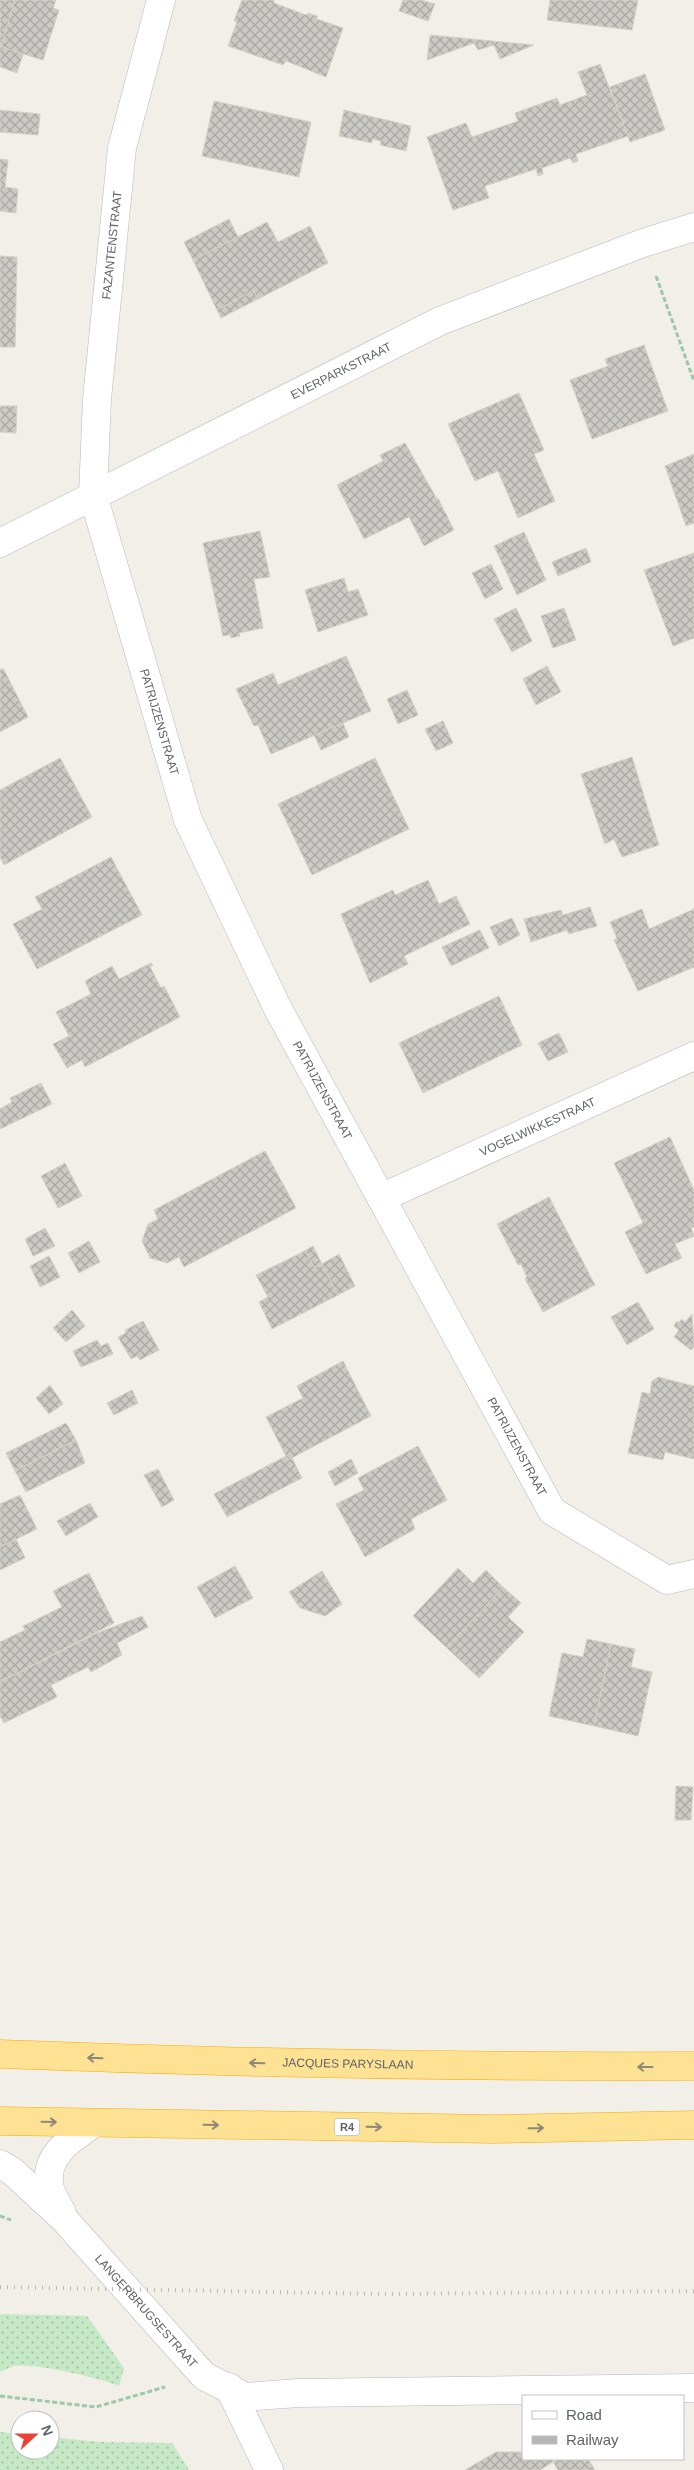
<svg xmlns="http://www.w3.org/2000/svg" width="694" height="2470" viewBox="0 0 694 2470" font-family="Helvetica,sans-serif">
  <defs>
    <pattern id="grass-dots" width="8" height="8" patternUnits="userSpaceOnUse" patternTransform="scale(1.25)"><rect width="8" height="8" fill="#c5e8c5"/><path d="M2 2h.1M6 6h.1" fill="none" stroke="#a3c0a4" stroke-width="1.8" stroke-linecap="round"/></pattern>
    <pattern id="building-cross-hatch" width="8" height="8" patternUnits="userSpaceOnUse" patternTransform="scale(1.25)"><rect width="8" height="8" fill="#cccac5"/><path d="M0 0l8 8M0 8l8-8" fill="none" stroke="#a9a8a4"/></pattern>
  </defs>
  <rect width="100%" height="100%" fill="#f1efe8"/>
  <g fill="url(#grass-dots)">
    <path d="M0 2314 87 2316 124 2368 119 2386C99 2378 36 2363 15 2366 10 2367 5 2370 0 2372Z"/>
    <path d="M0 2432 20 2434V2450H50V2437L100 2442 172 2443 189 2470H0Z"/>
  </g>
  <g fill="url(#building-cross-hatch)" stroke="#d6d1c6">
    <path d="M0 0H15L1 47 0 46Z"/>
    <path d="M15 0H56L53 8 59 10 43 60 1 47Z"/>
    <path d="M242 0H274V3L306 15 308 13 317 16V19L343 28 326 77 286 61 283 65 228 46 237 22 234 21Z"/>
    <path d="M403 0H421L435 4 428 21 399 11Z"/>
    <path d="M550 0H638L632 30 547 20Z"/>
    <path d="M430 35 534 45 500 59 494 45 478 50 474 43 427 60Z"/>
    <path d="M0 46 23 54 17 73 0 67Z"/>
    <path d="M600 64 628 136 576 154 578 161 573 163 570 158 542 168 543 174 538 176 536 169 485 186 489 198 453 210 427 137 466 123 472 137 518 121 515 113 557 98 560 105 587 95 578 72Z"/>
    <path d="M645 74 665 130 630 142 610 87Z"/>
    <path d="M214 101 311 122 299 177 202 156Z"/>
    <path d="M0 110 40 114 38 135 0 132Z"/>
    <path d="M344 110 411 126 406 151 380 145 381 141 372 139V143L339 136Z"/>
    <path d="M0 159 8 160 5 187 18 189 16 213 0 211Z"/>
    <path d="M229 219 238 237 193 260 184 242Z"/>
    <path d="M267 222 278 242 310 226 328 263 258 299 253 291 217 310 193 260Z"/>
    <path d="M0 256 17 257 15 347H0Z"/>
    <path d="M253 291 258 299 221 318 217 310Z"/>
    <path d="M644 345 668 411 592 439 570 380 608 366 605 359Z"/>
    <path d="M519 393 544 450 534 454 555 501 518 518 498 471 475 481 448 424Z"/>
    <path d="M0 406H17L16 433 0 432Z"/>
    <path d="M405 443 437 499 438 498 454 530 424 546 409 517 364 539 337 485 383 461 380 455Z"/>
    <path d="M694 454V523L686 526 665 466Z"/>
    <path d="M260 531 270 577 254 579 263 628 239 633 240 636 231 638 230 635 223 636 203 543Z"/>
    <path d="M524 532 546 580 517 595 494 546Z"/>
    <path d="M586 548 591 562 558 576 552 562Z"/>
    <path d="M694 553V638L673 646 644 570Z"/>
    <path d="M491 564 503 589 485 599 472 573Z"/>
    <path d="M344 578 348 592 358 589 368 615 318 632 305 590Z"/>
    <path d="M516 608 532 641 512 652 494 619Z"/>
    <path d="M564 608 576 640 553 648 541 616Z"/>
    <path d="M346 656 371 711 271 754 258 725 254 726 236 689 273 673 278 685Z"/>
    <path d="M547 666 561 692 536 705 523 679Z"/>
    <path d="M3 668 28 717 0 732V670Z"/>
    <path d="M407 690 418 715 398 724 387 699Z"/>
    <path d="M443 721 453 743 436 751 425 729Z"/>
    <path d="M343 723 349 737 321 750 314 735Z"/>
    <path d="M632 757 659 845 622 857 614 839 605 844 581 774Z"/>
    <path d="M60 758 92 817 4 865 0 857V790Z"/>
    <path d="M375 758 409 829 312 875 278 804Z"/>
    <path d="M111 857 142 915 37 969 13 924 42 909 35 897Z"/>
    <path d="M428 880 439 904 456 896 470 924 404 956 408 964 370 983 341 914 393 890 395 895Z"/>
    <path d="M590 907 597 926 569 934 567 930 531 942 524 919 561 910 563 915Z"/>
    <path d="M642 909 649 929 694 909V967L638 991 614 940 617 938 610 922Z"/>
    <path d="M512 918 520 935 499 946 490 927Z"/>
    <path d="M480 930 489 948 451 966 442 947Z"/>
    <path d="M151 963 153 965 150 967 161 988 164 986 180 1017 85 1067 82 1060 67 1068 53 1044 69 1036 56 1012 91 994 85 981 112 966 119 979Z"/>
    <path d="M499 996 522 1045 423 1093 399 1043Z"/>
    <path d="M559 1033 568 1052 548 1061 538 1043Z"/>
    <path d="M41 1083 52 1104 0 1129V1109L12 1102 10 1098Z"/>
    <path d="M670 1137 694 1190V1227L691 1228 694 1236 675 1244 682 1258 646 1274 625 1232 643 1223 614 1163Z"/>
    <path d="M265 1151 296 1208 184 1267 179 1257 167 1263 150 1258 142 1241 148 1224 158 1219 154 1210Z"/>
    <path d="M65 1163 82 1196 58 1208 41 1176Z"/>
    <path d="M549 1197 595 1285 543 1312 525 1279 527 1277 521 1264 518 1265 497 1224Z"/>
    <path d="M45 1228 55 1246 33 1256 25 1239Z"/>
    <path d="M89 1241 100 1262 79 1273 68 1253Z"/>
    <path d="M313 1246 322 1264 314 1267 305 1251 299 1254Z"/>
    <path d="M305 1251 314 1267 322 1264 338 1295 272 1329 259 1302 268 1297 256 1275Z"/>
    <path d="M339 1254 355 1286 338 1295 322 1264Z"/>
    <path d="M49 1256 60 1277 40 1287 30 1266Z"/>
    <path d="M638 1302 654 1329 627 1345 611 1317Z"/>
    <path d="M72 1310 85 1326 66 1342 53 1328Z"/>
    <path d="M692 1314 694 1346 691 1350 674 1337 679 1330 674 1326 677 1321 678 1323 682 1319 685 1322Z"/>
    <path d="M143 1321 159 1350 140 1360 137 1356 131 1359 118 1337 126 1333 125 1330Z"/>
    <path d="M97 1340 101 1346 108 1343 113 1354 81 1367 73 1351Z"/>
    <path d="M343 1361 371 1416 288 1460 266 1417 303 1398 297 1386Z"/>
    <path d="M658 1377 694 1386V1459L665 1452 663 1460 628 1453 642 1392 650 1394 652 1381Z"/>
    <path d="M50 1385 63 1404 49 1414 36 1398Z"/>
    <path d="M132 1390 138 1403 114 1415 107 1403Z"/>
    <path d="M66 1423 76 1440 15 1471 6 1453Z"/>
    <path d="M76 1440 85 1463 26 1492 15 1471Z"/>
    <path d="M418 1446 447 1500 411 1519 415 1529 365 1557 336 1504 364 1490 358 1478Z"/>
    <path d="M286 1456 288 1460 292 1458 302 1478 227 1517 214 1494Z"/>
    <path d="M351 1459 358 1473 335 1486 328 1472Z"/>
    <path d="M158 1469 174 1500 162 1507 144 1475Z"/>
    <path d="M20 1495 37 1529 0 1547V1504Z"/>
    <path d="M90 1503 98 1517 66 1536 57 1521Z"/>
    <path d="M16 1539 25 1558 0 1570V1547Z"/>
    <path d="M235 1566 253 1598 215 1618 197 1587Z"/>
    <path d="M458 1568 473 1583 486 1570 503 1587 447 1648 413 1616Z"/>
    <path d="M322 1571 342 1604 325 1616 300 1608 289 1592Z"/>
    <path d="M89 1573 114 1623 0 1682V1642L25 1630 23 1626 62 1607 53 1591Z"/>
    <path d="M503 1587 521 1603 508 1617 524 1632 479 1678 447 1648Z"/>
    <path d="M142 1616 148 1627 117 1643 122 1655 91 1672 88 1667 51 1685 57 1697 4 1723 0 1716V1682L97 1633Z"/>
    <path d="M587 1639 611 1644 594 1726 549 1716 562 1653 583 1657Z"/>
    <path d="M611 1644 635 1649 631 1667 652 1672 638 1736 594 1726Z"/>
    <path d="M676 1786 693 1787 691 1820H675Z"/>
    <path d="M496 2452H523V2459H551L553 2462 540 2470H465Z"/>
    <path d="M558 2459H588L595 2470H558L553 2462Z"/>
  </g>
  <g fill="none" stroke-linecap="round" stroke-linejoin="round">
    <g stroke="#b5b8bc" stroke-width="29">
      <g id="minor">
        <path id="s1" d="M161 0 122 148 97 399 93 495 188 820 277 1007 552 1511 667 1580 694 1574"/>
        <path id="s2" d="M0 543 440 321 643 243 694 227"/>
        <path id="s3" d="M381 1198 694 1056"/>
        <path id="s4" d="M0 2164 12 2171 64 2219 204 2376 245 2397 298 2393 694 2388"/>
        <path d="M62 2213C58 2205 50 2193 49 2184 45 2154 73 2138 94 2123"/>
        <path d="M229 2387 269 2470"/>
      </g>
    </g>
    <g stroke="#f9ab00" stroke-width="29">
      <g id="highway">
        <path id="s5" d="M0 2054C231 2063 462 2067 694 2066"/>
        <path d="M0 2121 493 2129 694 2125"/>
      </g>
    </g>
    <g stroke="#9cc7a9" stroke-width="3" stroke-dasharray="5 2.5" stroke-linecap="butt">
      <path d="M656 276 694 381"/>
      <path d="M0 2216 11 2220"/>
      <path d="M0 2396 96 2407 165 2387"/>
    </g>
    <use href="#minor" stroke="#fff" stroke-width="28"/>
    <use href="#highway" stroke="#fde293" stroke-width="28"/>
    <path stroke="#b6b7b8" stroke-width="4" stroke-dasharray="1 6" stroke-linecap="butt" d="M0 2287 383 2294 694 2291"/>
  </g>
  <defs><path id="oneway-shaft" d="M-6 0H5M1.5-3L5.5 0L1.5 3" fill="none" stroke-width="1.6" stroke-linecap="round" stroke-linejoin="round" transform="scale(1.25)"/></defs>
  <g stroke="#8e8975">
    <use href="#oneway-shaft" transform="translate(95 2058) rotate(-178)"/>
    <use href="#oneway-shaft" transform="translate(257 2063) rotate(-179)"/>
    <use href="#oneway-shaft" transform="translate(645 2067) rotate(180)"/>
    <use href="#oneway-shaft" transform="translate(49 2122) rotate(1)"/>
    <use href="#oneway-shaft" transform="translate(211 2125) rotate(1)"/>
    <use href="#oneway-shaft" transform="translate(374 2127) rotate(1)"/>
    <use href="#oneway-shaft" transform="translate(536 2128) rotate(-1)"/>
  </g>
  <g text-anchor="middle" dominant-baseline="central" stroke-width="5" stroke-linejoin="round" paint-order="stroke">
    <rect fill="#fff" stroke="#8f9295" stroke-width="1" x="334.5" y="2118.5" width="25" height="17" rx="4"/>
    <g font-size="11" font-weight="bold" fill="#5f6368">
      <text x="347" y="2127">R4</text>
    </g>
    <g font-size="12" fill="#5f6368" stroke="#fff">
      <text transform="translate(112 245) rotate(-84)">FAZANTENSTRAAT</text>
      <text stroke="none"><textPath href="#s2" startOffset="382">EVERPARKSTRAAT</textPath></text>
      <text stroke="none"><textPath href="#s1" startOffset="738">PATRIJZENSTRAAT</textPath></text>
      <text stroke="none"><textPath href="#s1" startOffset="1142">PATRIJZENSTRAAT</textPath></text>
      <text stroke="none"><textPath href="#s3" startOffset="172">VOGELWIKKESTRAAT</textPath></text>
      <text stroke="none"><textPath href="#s1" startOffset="1548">PATRIJZENSTRAAT</textPath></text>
      <text stroke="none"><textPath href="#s5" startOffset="348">JACQUES PARYSLAAN</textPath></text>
      <text stroke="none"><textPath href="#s4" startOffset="208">LANGERBRUGSESTRAAT</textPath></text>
    </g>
  </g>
  <rect x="522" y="2395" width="162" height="65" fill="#ffffff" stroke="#bfc1c3"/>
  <rect x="532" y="2411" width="25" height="8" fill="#ffffff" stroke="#bfc1c3"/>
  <text x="566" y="2420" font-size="15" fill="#5f6368">Road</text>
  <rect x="532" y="2436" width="25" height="8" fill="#b6b7b8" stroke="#bfc1c3"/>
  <text x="566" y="2445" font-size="15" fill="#5f6368">Railway</text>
  <g transform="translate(35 2435) rotate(69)"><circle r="24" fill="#ffffff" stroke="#bfc1c3"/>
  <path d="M0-4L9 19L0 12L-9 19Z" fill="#ea4335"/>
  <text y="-8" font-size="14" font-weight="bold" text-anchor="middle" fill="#5f6368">N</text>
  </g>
</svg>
